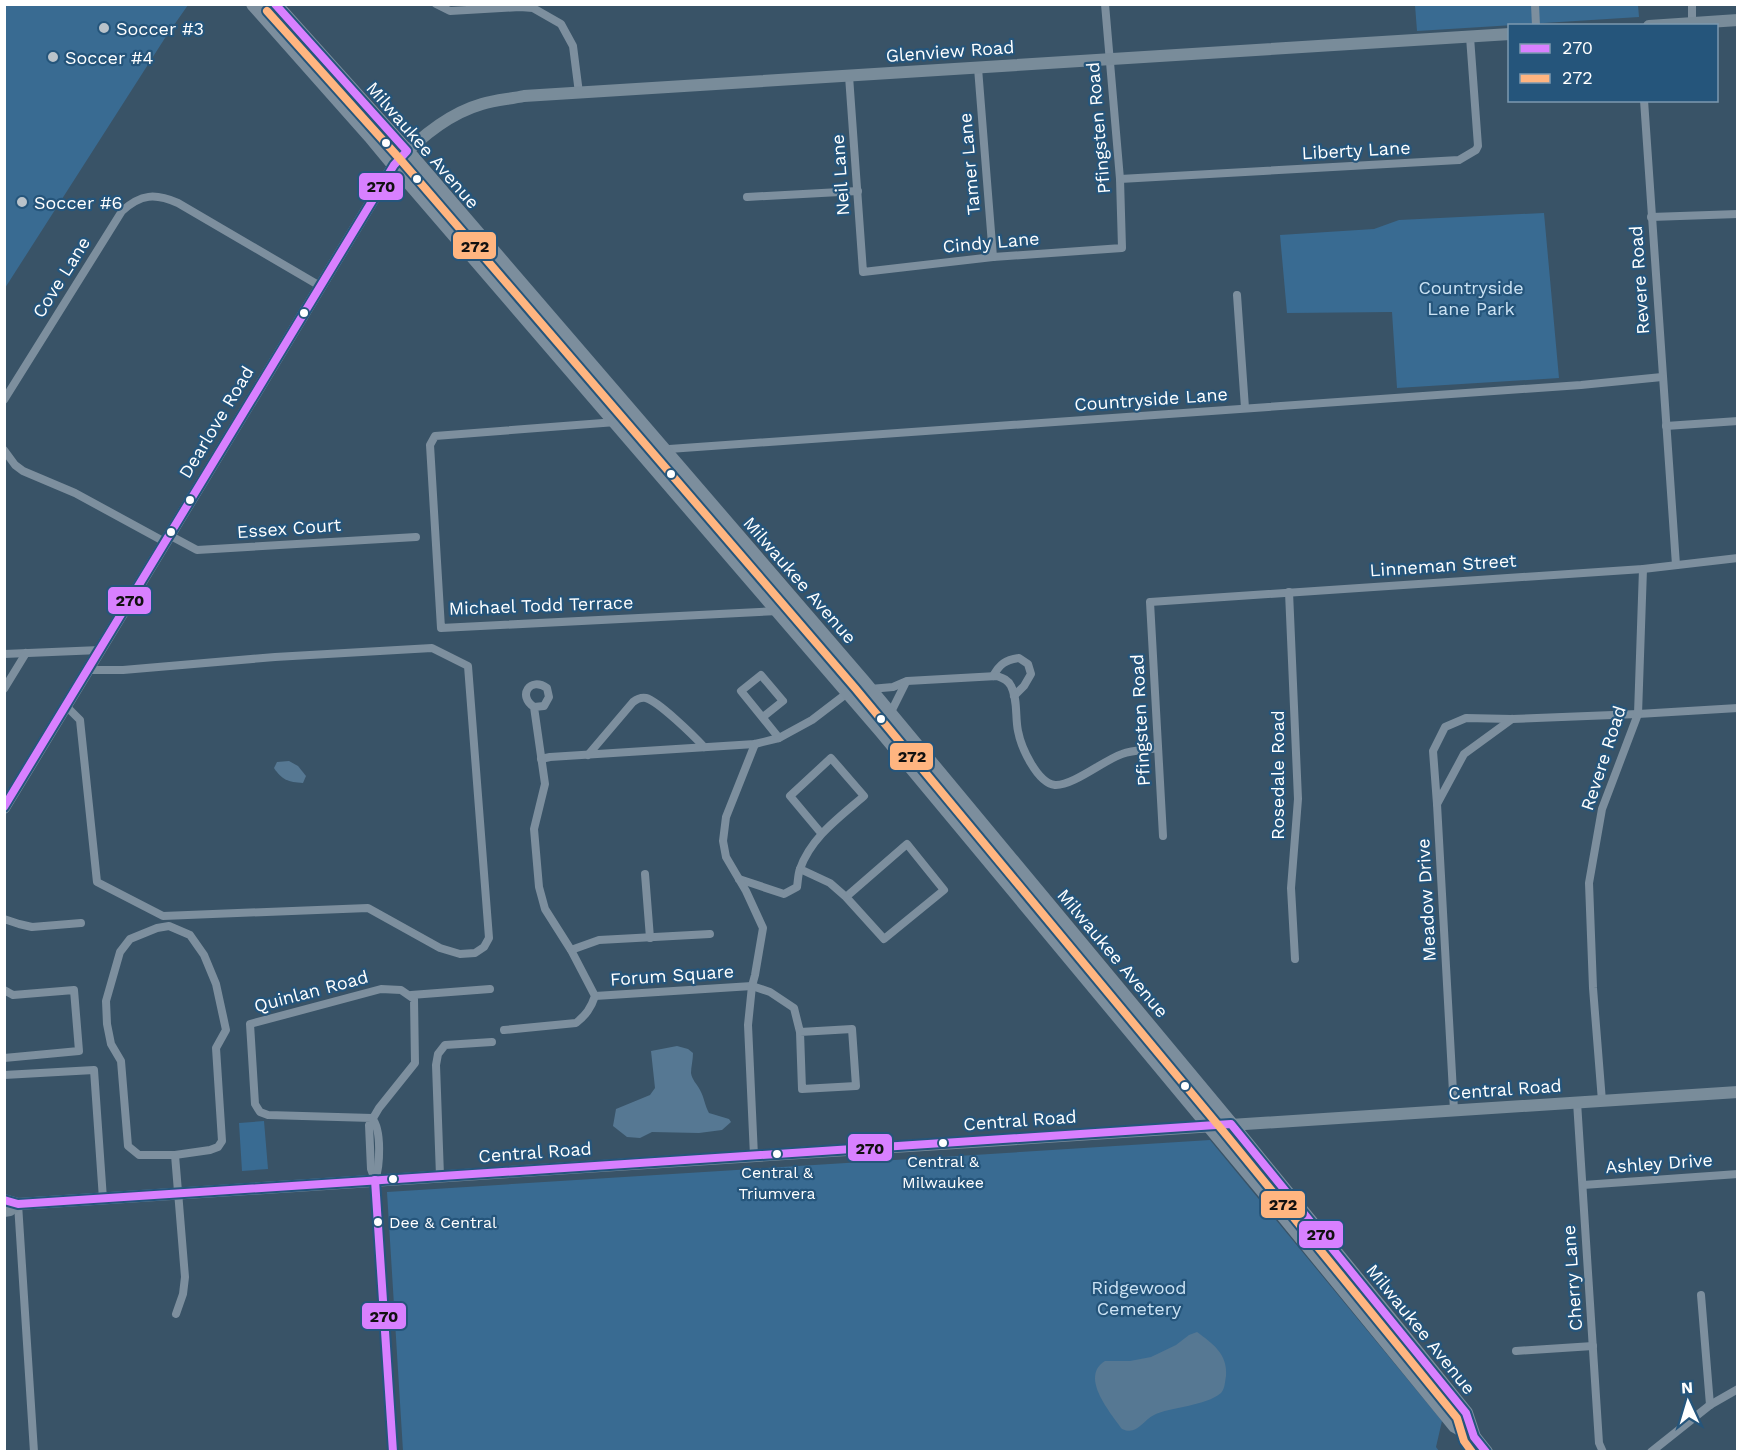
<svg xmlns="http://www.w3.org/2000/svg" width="1742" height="1456" viewBox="0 0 1742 1456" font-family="'Work Sans',sans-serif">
  <rect width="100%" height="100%" fill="#395367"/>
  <g fill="#396b92">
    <path d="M4 5H188L165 38 5 288Z"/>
    <path d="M1415 5H1638L1639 17 1417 31Z"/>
    <path d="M1544 213 1559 378 1397 388 1392 312 1287 313 1280 235 1374 229 1399 220Z"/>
    <path d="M264 1121 268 1169 242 1171 239 1123Z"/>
    <path d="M1210 1140 1442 1421 1436 1447 1439 1451H403L387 1192Z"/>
  </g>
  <g fill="#567893">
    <path d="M289 761 298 766 306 776 303 783C288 782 282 780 274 768L277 762Z"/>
    <path d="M677 1046 688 1049 693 1053C693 1060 691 1067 691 1073 692 1080 697 1084 700 1090 704 1097 705 1106 709 1113L729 1119 731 1122 722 1130 699 1133 652 1132 640 1138 627 1137 613 1126 616 1109 650 1095 655 1088 651 1051Z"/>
    <path d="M1197 1332C1212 1343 1228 1354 1226 1376 1225 1381 1225 1389 1221 1393 1206 1406 1170 1407 1154 1415 1142 1421 1137 1436 1122 1429 1111 1413 1079 1377 1105 1361H1130L1151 1357 1176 1345 1189 1335Z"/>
  </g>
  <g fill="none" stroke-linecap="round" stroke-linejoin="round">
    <g stroke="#7d8f9e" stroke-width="8">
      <path d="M436 4 450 11 520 7 533 8 561 24 573 46 579 93"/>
      <path d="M1535 4 1536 26"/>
      <path d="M1692 4V22"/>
      <path d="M978 68 993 257"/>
      <path d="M849 76 863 272 993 257 1122 248 1120 179 1105 4"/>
      <path d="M1644 100 1676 565"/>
      <path d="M1120 179 1459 160 1476 150 1478 146 1470 37"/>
      <path d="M747 197 858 191"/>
      <path d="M1651 217 1738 214"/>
      <path d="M1237 295 1245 408"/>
      <path d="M4 400 122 211C141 194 155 193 178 203L320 286"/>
      <path d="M616 422 435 436 430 445 441 628 778 611 792 599"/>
      <path d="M1666 426 1738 421"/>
      <path d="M4 450 15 465 23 471 75 493 165 542"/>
      <path d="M641 451 1581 385 1662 377"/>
      <path d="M169 535 197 550 416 537"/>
      <path d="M1289 592 1298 799 1291 888 1295 959"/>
      <path d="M4 654 100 650"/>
      <path d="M993 676C1000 664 1005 660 1019 658L1028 664 1031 674 1024 686 1014 696"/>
      <path d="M4 689 26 653"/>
      <path d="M870 689 893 687 907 681 997 676C1003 678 1008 680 1011 686 1018 699 1015 717 1018 731 1021 747 1037 783 1055 785 1073 786 1104 760 1122 754 1133 750 1146 750 1158 748"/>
      <path d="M66 706 80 720 97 882 163 916 368 908 440 948 460 954 475 953 484 947 489 938 468 666 432 648 275 657 123 670H88"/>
      <path d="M890 714 906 682"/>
      <path d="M763 717 783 701 761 675 741 691 779 738"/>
      <path d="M588 755 633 702C637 699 641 697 646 698 658 701 694 736 704 747"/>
      <path d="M541 759 550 757 755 744 779 738 812 720 863 681"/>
      <path d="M1437 804 1433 751 1445 727 1466 718 1512 719 1638 714 1738 708"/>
      <path d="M1163 836 1150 602 1643 569 1738 558"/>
      <path d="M800 869 830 883 846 897 884 939 944 890 907 844 846 897"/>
      <path d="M645 874 650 938"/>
      <path d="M739 879 784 894 797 887C798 881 798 874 800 869 811 837 840 817 864 796L831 758 790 796 821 833"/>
      <path d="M4 919 19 924 32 927 81 923"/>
      <path d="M169 926 190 935 204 955 216 984 226 1030 216 1048 222 1141 218 1147 210 1150 175 1155H139L128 1146 121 1061 111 1044 107 1024 106 1001 120 952 130 939 157 928Z"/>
      <path d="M571 950 599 940 710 934"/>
      <path d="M4 990 13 995 74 990 79 1051 4 1058"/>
      <path d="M411 995 490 989"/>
      <path d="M595 996 752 986 770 992 794 1008 800 1032 802 1089 856 1086 852 1029 800 1032"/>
      <path d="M504 1030 576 1023C586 1015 591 1008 595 996L571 950 545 909 539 887 534 829 545 784 534 707C517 696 530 676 547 688L549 697 544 706 534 707"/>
      <path d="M4 1075 94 1070 103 1199"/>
      <path d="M1602 1101 1593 988 1589 883 1602 809 1638 714 1643 569"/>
      <path d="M1577 1102 1599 1443 1603 1452"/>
      <path d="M1454 1110 1437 804 1464 754 1512 719"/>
      <path d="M372 1118 268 1115 260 1112 255 1104 250 1024 381 989 401 990 414 999 415 1063 379 1108 369 1125 371 1169 375 1180"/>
      <path d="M372 1118C382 1130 380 1166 375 1180"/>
      <path d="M175 1155 185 1277 183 1294 176 1314"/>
      <path d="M754 1156 748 1025 752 986 755 975 763 928 746 891 726 857 723 841 726 817 755 744"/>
      <path d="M440 1176 436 1065 438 1054 445 1045 492 1042"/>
      <path d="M1583 1185 1738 1174"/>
      <path d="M18 1204 34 1452"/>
      <path d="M1701 1295 1710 1405"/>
      <path d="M1516 1351 1593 1346"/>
      <path d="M1651 1452 1710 1405 1738 1389"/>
    </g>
    <path stroke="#7d8f9e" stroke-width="10" d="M375 1180 393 1452"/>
    <g stroke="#798c9a" stroke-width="12">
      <path d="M1649 26 1738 20"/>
      <path d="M4 808 394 165C418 139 447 114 482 104 495 100 510 99 524 96L1510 34"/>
      <path d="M4 1200 18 1204 1738 1092"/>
      <path d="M4 1211 10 1210 18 1204"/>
    </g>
    <g stroke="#7c8e9d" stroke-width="14">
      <path d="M253 4 370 136 394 165 881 731 1264 1192 1455 1426 1474 1437"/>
      <path d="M275 4 407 151 863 681 1231 1124 1404 1336 1466 1413 1474 1437 1486 1452"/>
    </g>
    <g stroke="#25557b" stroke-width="12">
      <g id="bus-1">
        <path d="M4 807 394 165 407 151 275 4"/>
        <path d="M375 1180 393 1452"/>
        <path d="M4 1200 18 1204 1231 1124 1466 1413 1474 1437 1486 1452"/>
      </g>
    </g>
    <g stroke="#25557b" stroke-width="12">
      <path id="bus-2" d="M267 11 399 158 855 688 1223 1131 1396 1343 1457 1418 1464 1441 1472 1452"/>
    </g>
    <use href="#bus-1" stroke="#d880ff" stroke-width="8"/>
    <use href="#bus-2" stroke="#ffb580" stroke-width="8"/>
  </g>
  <g fill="#bac3ca" stroke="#25557b" stroke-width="2">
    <circle cx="104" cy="28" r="6"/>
    <circle cx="53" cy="57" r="6"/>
    <circle cx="22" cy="202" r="6"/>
  </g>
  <g fill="#fff" stroke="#25557b" stroke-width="2">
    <circle cx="386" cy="143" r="5"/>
    <circle cx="417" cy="179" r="5"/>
    <circle cx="304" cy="313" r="5"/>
    <circle cx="671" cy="474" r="5"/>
    <circle cx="190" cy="500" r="5"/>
    <circle cx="171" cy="532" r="5"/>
    <circle cx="881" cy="719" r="5"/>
    <circle cx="1185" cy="1086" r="5"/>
    <circle cx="943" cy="1143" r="5"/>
    <circle cx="777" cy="1154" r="5"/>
    <circle cx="393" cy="1179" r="5"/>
    <circle cx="378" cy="1222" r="5"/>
  </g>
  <g text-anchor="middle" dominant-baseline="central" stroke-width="4.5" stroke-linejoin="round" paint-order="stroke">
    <g font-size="16" fill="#fff" stroke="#25557b">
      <text x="943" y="1161">Central &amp;<tspan x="943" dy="21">Milwaukee</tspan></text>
      <text x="777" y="1172">Central &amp;<tspan x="777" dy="21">Triumvera</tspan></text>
      <text x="389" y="1222" text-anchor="start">Dee &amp; Central</text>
    </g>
    <g font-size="18" fill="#fff" stroke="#25557b" text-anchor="start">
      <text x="116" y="28">Soccer #3</text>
      <text x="65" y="57">Soccer #4</text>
      <text x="34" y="202">Soccer #6</text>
    </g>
    <g font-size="18" fill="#fff" stroke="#25557b">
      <text transform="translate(950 51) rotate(-4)">Glenview Road</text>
      <text transform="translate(1098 128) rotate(-95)">Pfingsten Road</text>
      <text transform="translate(423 145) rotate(49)">Milwaukee Avenue</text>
      <text transform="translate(1356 150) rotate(-3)">Liberty Lane</text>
      <text transform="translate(969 164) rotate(-95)">Tamer Lane</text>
      <text transform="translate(840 175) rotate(-94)">Neil Lane</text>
      <text transform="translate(991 242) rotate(-5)">Cindy Lane</text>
      <text transform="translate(61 277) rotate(-58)">Cove Lane</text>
      <text transform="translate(1639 280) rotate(-94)">Revere Road</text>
      <text transform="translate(1151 399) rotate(-4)">Countryside Lane</text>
      <text transform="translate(216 422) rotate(-59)">Dearlove Road</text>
      <text transform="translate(289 528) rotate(-4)">Essex Court</text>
      <text transform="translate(1443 565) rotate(-4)">Linneman Street</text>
      <text transform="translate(800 580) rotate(49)">Milwaukee Avenue</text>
      <text transform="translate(541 605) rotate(-2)">Michael Todd Terrace</text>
      <text transform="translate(1140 720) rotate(-93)">Pfingsten Road</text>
      <text transform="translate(1603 758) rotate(-72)">Revere Road</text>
      <text transform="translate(1277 775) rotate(-90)">Rosedale Road</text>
      <text transform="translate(1426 900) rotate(-93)">Meadow Drive</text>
      <text transform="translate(1113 953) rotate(50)">Milwaukee Avenue</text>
      <text transform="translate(672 975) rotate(-4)">Forum Square</text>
      <text transform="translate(311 991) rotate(-15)">Quinlan Road</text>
      <text transform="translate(1505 1089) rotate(-4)">Central Road</text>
      <text transform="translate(1020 1120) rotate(-4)">Central Road</text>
      <text transform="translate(535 1152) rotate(-4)">Central Road</text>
      <text transform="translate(1659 1163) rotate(-4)">Ashley Drive</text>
      <text transform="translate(1572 1278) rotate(-94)">Cherry Lane</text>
      <text transform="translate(1421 1329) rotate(51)">Milwaukee Avenue</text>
    </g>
    <g font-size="18" fill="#cce3f4" stroke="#25557b">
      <text x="1471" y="287">Countryside<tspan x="1471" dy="21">Lane Park</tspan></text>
      <text x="1139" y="1287">Ridgewood<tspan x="1139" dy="21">Cemetery</tspan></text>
    </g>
  </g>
  <g stroke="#25557b" stroke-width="2">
    <rect x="358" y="172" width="46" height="29" rx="6" fill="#d880ff"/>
    <rect x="452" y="231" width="45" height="29" rx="6" fill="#ffb580"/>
    <rect x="107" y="586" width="45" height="29" rx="6" fill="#d880ff"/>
    <rect x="889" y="742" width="45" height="29" rx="6" fill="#ffb580"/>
    <rect x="847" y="1133" width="46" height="29" rx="6" fill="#d880ff"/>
    <rect x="1260" y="1190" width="46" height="29" rx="6" fill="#ffb580"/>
    <rect x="1298" y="1220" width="46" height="29" rx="6" fill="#d880ff"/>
    <rect x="361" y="1302" width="46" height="28" rx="6" fill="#d880ff"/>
  </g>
  <g font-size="16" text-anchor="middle" font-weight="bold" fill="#111">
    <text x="381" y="192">270</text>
    <text x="475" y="252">272</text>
    <text x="130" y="606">270</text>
    <text x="912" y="762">272</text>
    <text x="870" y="1154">270</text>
    <text x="1283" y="1210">272</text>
    <text x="1321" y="1240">270</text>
    <text x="384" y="1322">270</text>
  </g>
  <rect width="1742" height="1456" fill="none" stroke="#ffffff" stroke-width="12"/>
  <rect x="1508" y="24" width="210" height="78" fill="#25557b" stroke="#7c99b0" stroke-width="1.5"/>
  <rect x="1520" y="44" width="30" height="9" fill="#d880ff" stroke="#7c99b0" stroke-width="1.5"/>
  <text x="1562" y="54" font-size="18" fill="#ffffff">270</text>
  <rect x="1520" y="74" width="30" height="9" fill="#ffb580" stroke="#7c99b0" stroke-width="1.5"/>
  <text x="1562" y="84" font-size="18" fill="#ffffff">272</text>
  <g transform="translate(1688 1402) rotate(356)" stroke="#25557b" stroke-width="4.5" paint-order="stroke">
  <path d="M0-4.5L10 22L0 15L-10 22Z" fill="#ffffff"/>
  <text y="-9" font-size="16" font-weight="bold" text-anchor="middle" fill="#ffffff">N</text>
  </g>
</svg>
